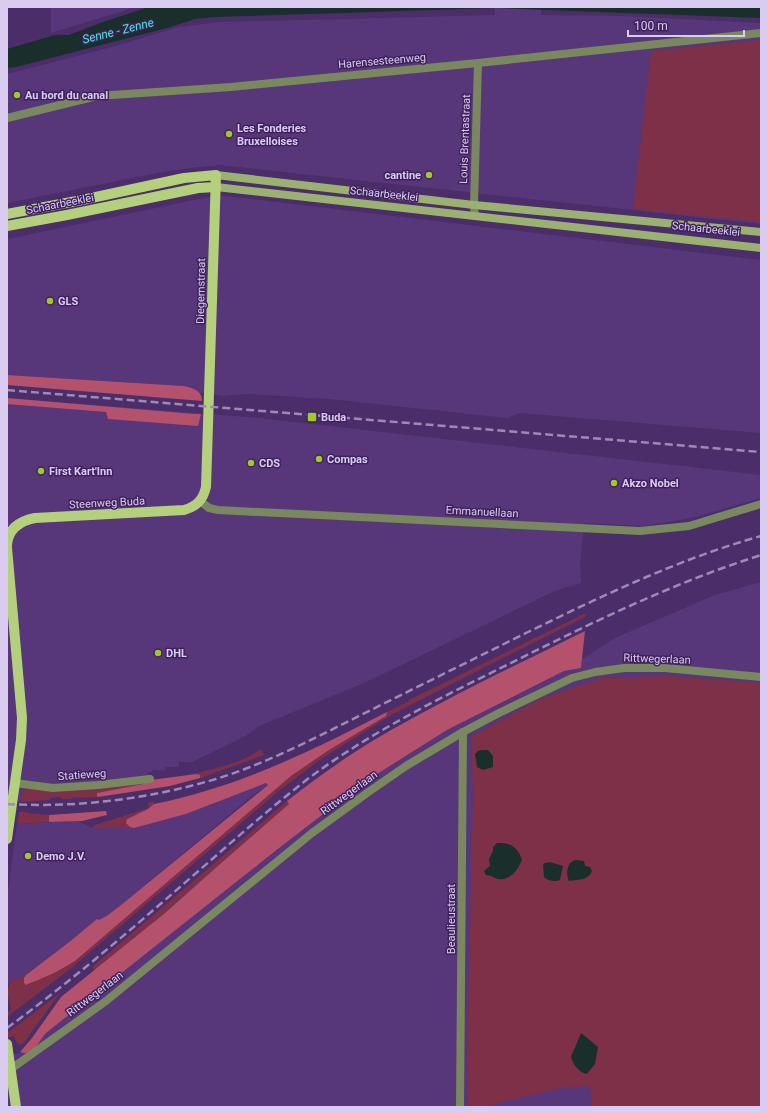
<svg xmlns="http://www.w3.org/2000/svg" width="768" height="1114" viewBox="0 0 768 1114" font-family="Roboto,sans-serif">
  <rect width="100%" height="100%" fill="#4a2d69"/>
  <g fill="#573779">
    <path d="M51 7H136L51 33Z"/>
    <path d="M495 7H541V15L620 16 761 23V224L220 165 190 168 163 172 7 203V74L112 47 179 27 220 22 495 15Z"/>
    <path d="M218 195 761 260V433L520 413 507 418 329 399 245 394 223 396 201 393 195 389 184 386 7 375V239Z"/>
    <path d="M7 398 259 418 761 475V498L696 517 645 526 584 523 580 565 581 583 557 590 362 684 259 726 246 736 192 762H179V767H166L165 770H152V772H148V777L21 792V802L7 801Z"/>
    <path d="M761 582V1107H7V1055L26 1052 38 1044 46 1033 274 852 366 781 447 730 564 671 581 668 582 659 615 638 715 595Z"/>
    <path d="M266 783 268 785 252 796 121 905 108 915 99 920 97 919 68 943 26 975 10 982 7 986V899L15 837 17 824 78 821 92 828H134L186 814Z"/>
  </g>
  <g fill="#7d3047">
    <path d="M761 40V222L633 209 651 51Z"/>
    <path d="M586 613 585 617 491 664 391 715 321 759 280 790 246 819 69 970 7 1017V1013L11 1010 7 992 10 982 26 975 24 978 26 985 63 969 75 961 291 776 329 750 386 716 387 712 409 701V700Z"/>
    <path d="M669 676 761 683V1107H592L590 1086 561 1088 484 1107H467L468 1009 473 797 471 737 481 731 540 699 601 678Z"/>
    <path d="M261 749 264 755 198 779 200 778 196 774 190 775C213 768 242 764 261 749Z"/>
    <path d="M143 784 98 793 97 795 98 797 81 798 83 797 70 798 73 799H61V797L50 798V800L21 802V792L27 789Z"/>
    <path d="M154 801V804L148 809 127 819 130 827 134 828H91L95 825 149 808 148 803Z"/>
    <path d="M287 801 290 804 220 864 165 913 95 971 92 967Z"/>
    <path d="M19 812H27V813L49 815V822L17 824Z"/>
    <path d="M60 993 22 1045 18 1044 13 1035 7 1039V1033Z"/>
  </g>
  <g fill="#b4516d">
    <path d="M7 375 184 386C193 388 202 390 202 401L7 385Z"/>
    <path d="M7 398 194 414H201L198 426 108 419 106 412 7 404Z"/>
    <path d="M585 631 581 668 564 671 447 730 366 781 274 852 46 1033C39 1041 33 1057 20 1052L32 1038 61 997 165 913 220 864 289 804 287 801C315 779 344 758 374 740 442 700 514 666 585 631Z"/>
    <path d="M387 712 386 716 329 750 291 776 75 961C60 971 43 978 26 985L24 983V978L26 975 68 943 97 919 99 920 108 915 121 905 268 785 266 783 186 814 134 828 130 827 126 823 127 819 148 809 154 804C239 787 311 751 387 712Z"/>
    <path d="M196 774 200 775V778L170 786 98 797 97 796V793L143 784 151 780Z"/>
    <path d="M106 811 107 815 82 821 49 822V815Z"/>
  </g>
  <g fill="#1a2e2b">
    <path d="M149 7H761V18L495 8 215 17 195 19 167 28 16 67 7 68V49L55 35H69L103 22Z"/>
    <path d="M482 750H488L493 756V767L483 770 477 767 475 754 478 751Z"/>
    <path d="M497 843C510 842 517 847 522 859 519 869 510 881 498 879 494 878 491 875 486 875L484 871 490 866 489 859 493 851V847Z"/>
    <path d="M575 860 584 861 585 866 590 867 592 871C588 881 579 879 569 881 566 874 567 869 570 863Z"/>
    <path d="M550 862 563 866 560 880C555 882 548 881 544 877L543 865 545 863Z"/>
    <path d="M581 1033 598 1047 595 1064 587 1074C579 1073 573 1064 571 1057Z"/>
  </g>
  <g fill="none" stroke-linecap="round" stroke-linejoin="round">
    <g stroke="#7a8860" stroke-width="8">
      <path d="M7 118 97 96 231 87 478 63 761 33"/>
      <path d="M475 216 474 205 478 63"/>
      <path d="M200 501 209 508 218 510 640 531 689 526 761 504"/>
      <path d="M15 783 53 788 98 785 150 779"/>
      <path d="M8 1071 106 1001 312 833 367 793 406 766 463 732 499 713 572 678 595 672 624 668H665L761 677"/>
      <path d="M460 1107 463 732"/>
    </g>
    <g stroke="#9bb171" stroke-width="8">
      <path d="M216 175 474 205 761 232"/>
      <path d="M216 187 761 248"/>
    </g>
    <g stroke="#b4d07d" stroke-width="10">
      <path d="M7 214 82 200 184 178 216 175 206 487C203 500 197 506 184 510L35 518C20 521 8 528 7 545"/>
      <path d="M7 226 67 215 198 188 216 187"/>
      <path d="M7 548 22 718 21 740 7 839"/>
      <path d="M7 1044 16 1107"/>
    </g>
    <g stroke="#9e89b7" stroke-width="2.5" stroke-dasharray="8 4" stroke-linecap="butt">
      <path d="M7 390 761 452"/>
      <path d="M7 804C78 808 148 799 216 779 274 761 328 731 383 704 431 680 480 656 528 632 604 595 679 559 761 536"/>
      <path d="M7 1028C73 980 134 927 195 874 233 841 270 808 309 778 371 732 440 698 509 664 591 623 673 583 761 555"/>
    </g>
  </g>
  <g fill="#a0c92c" stroke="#3f225d" stroke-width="1.5">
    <circle cx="17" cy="95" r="4"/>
    <circle cx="229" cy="134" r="4"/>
    <circle cx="429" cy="175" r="4"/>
    <circle cx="50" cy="301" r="4"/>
    <rect x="307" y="412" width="10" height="10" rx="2"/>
    <circle cx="319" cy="459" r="4"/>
    <circle cx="251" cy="463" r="4"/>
    <circle cx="41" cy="471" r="4"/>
    <circle cx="614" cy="483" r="4"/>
    <circle cx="158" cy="653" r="4"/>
    <circle cx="28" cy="856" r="4"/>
  </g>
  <g text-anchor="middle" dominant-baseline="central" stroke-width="3" stroke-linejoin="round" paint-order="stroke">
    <g font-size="11" fill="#daccf0" stroke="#3f225d">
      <text transform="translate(382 61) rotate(-5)">Harensesteenweg</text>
      <text transform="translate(465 139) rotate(-88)">Louis Brentastraat</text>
      <text transform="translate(384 194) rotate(6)">Schaarbeeklei</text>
      <text transform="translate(60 204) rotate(-11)">Schaarbeeklei</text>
      <text transform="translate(706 229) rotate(6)">Schaarbeeklei</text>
      <text transform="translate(201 291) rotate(-89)">Diegemstraat</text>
      <text transform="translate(107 503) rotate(-3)">Steenweg Buda</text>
      <text transform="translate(482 512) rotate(3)">Emmanuellaan</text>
      <text transform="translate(657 659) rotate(2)">Rittwegerlaan</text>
      <text transform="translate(82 775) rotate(-4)">Statieweg</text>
      <text transform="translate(349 793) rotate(-36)">Rittwegerlaan</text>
      <text transform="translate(451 919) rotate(-90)">Beaulieustraat</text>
      <text transform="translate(95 994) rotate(-37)">Rittwegerlaan</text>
    </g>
    <g font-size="11" font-weight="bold" fill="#daccf0" stroke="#3f225d" text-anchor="start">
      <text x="25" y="95">Au bord du canal</text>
      <text x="237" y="128">Les Fonderies<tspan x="237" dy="13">Bruxelloises</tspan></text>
      <text x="421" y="175" text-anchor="end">cantine</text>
      <text x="58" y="301">GLS</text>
      <text x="321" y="417">Buda</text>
      <text x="327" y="459">Compas</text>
      <text x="259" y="463">CDS</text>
      <text x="49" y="471">First Kart'Inn</text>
      <text x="622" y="483">Akzo Nobel</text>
      <text x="166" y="653">DHL</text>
      <text x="36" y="856">Demo J.V.</text>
    </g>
    <g font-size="12" font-style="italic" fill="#4be5d3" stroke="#3f225d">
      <text transform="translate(118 31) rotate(-14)">Senne - Zenne</text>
    </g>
  </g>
  <rect width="768" height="1114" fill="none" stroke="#daccf0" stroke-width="16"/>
  <path d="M628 30v6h116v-6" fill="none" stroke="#daccf0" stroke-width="2"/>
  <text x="634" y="30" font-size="12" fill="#daccf0" stroke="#3f225d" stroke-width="3" paint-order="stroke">100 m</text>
</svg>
